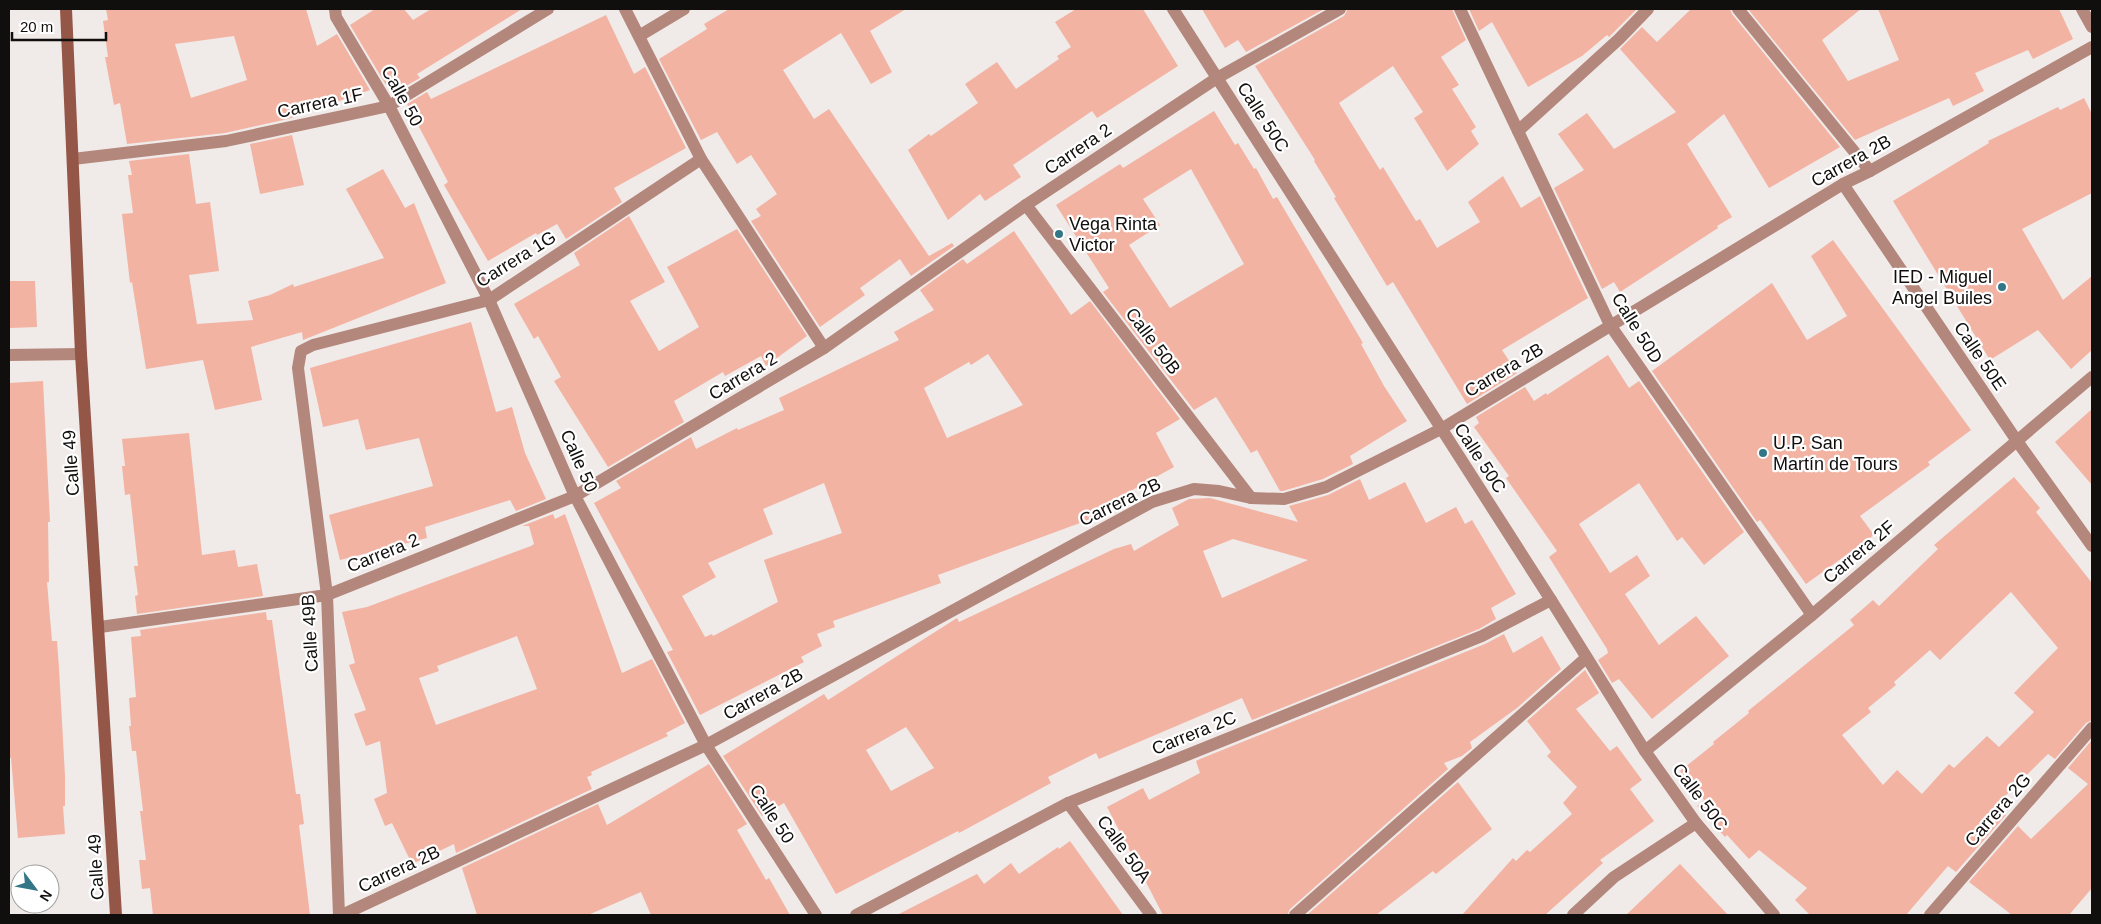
<svg xmlns="http://www.w3.org/2000/svg" width="2101" height="924" viewBox="0 0 2101 924" font-family="Helvetica,sans-serif">
  <rect width="100%" height="100%" fill="#f0eae9"/>
  <g fill="#f2b3a3" fill-rule="evenodd">
    <path d="M106 9H306L317 46 337 34 370 90 288 119 225 133 127 144 120 103 114 105 105 57H108L103 21 108 20ZM234 36 247 80 191 98 175 44Z"/>
    <path d="M375 9H404L413 20 431 9H522L417 74 420 78 399 90 397 86 393 89 390 84 386 85 350 25Z"/>
    <path d="M729 9H906L870 31 892 72 871 84 841 33 783 70 814 119 829 109 929 256 952 243 954 246 911 276 900 259 860 288 865 295 820 327 751 221 761 216 756 209 777 194 751 155 737 164 717 132 701 140 659 59 707 29 704 24Z"/>
    <path d="M1076 9H1143L1178 66 1097 118 1092 111 1013 165 1021 177 985 201 980 194 948 220 908 150 929 134 931 136 978 103 965 84 997 62 1016 89 1059 59 1057 56 1071 47 1055 22Z"/>
    <path d="M1202 9H1324L1246 52 1238 40 1225 48Z"/>
    <path d="M1348 9H1452L1466 40 1441 57 1459 85 1452 89 1476 127 1471 131 1479 144 1447 171 1414 118 1423 112 1393 66 1339 103 1380 170 1383 167 1416 221 1420 219 1437 248 1480 222 1468 202 1503 176 1521 208 1540 196 1588 298 1502 350 1517 373 1467 404 1393 282 1387 286 1334 198 1336 197 1314 161 1315 160 1255 66 1344 16Z"/>
    <path d="M1469 9H1637L1609 37 1607 35 1582 56 1528 87 1492 22 1479 31Z"/>
    <path d="M1691 9H1730L1732 14 1840 147 1769 188 1724 114 1687 144 1732 217 1717 226 1718 228 1620 292 1614 282 1602 289 1554 188 1584 170 1558 134 1587 113 1614 149 1676 112 1620 49 1642 27 1657 42Z"/>
    <path d="M1748 9H1861L1822 40 1848 81 1899 60 1878 9H2059L2073 39 2033 59 2028 50 1975 73 1984 91 1953 106 1949 98 1855 140Z"/>
    <path d="M606 15 634 74 645 67 686 148 614 188 622 202 566 239 557 224 537 235 536 233 488 261 444 185 448 182 407 104 427 92 431 99Z"/>
    <path d="M2084 98 2092 114V193L2022 229 2063 300 2092 276V350L2071 369 2038 330 1990 360 1893 201 1989 143 1988 141 2058 107 2060 110Z"/>
    <path d="M1214 111 1235 145 1238 143 1254 169 1256 168 1273 199 1277 197 1363 343 1361 344 1384 386 1407 421 1350 456 1353 464 1323 479 1283 491H1280L1257 450 1251 453 1216 397 1194 410 1103 292 1109 288 1056 205 1120 164 1123 168ZM1191 169 1244 264 1170 308 1129 245 1160 225 1143 199Z"/>
    <path d="M292 135 304 185 260 194 250 144Z"/>
    <path d="M189 154 196 204 210 202 219 271 189 275 197 324 253 320 248 301 270 295 293 284 294 287 384 258 346 189 383 169 405 208 414 203 446 283 303 340 302 332 251 347 262 400 215 410 203 360 146 369 132 282 130 283 122 214 133 213 128 175H132L129 161Z"/>
    <path d="M629 216 665 282 630 301 659 351 699 327 667 267 737 229 807 336 766 366 761 356 725 376 723 372 674 401 684 422 608 467 554 381 561 377 538 336 534 339 514 304 580 265 574 253Z"/>
    <path d="M1014 231 1071 315 1090 301 1180 419 1156 433 1174 467 1096 510 1099 516 938 575 941 583 833 621 835 627 817 634 822 646 801 657 804 662 700 715 667 652 673 650 594 503 621 488 616 481 691 437 696 449 737 428 738 430 784 410 779 398 899 340 894 332 934 310 920 290 963 259 967 264ZM988 354 1023 405 947 438 924 388 969 362 971 365ZM824 483 842 533 764 560 778 602 713 636 712 634 705 637 682 596 716 577 708 563 773 534 763 509Z"/>
    <path d="M1833 240 1971 430 1928 462 1930 465 1860 516 1874 535 1806 584 1760 520 1757 522 1652 371 1772 283 1807 340 1847 316 1811 256Z"/>
    <path d="M9 281H35L37 327 10 328Z"/>
    <path d="M471 322 496 412 512 407 525 453 546 499 516 511 510 500 425 527 427 538 340 560 329 515 433 486 419 438 366 450 358 419 323 427 310 368Z"/>
    <path d="M1608 355 1629 388 1639 381 1744 532 1704 565 1682 537 1677 541 1639 483 1579 524 1610 573 1637 555 1650 576 1625 594 1659 645 1696 616 1729 656 1652 719 1619 679 1612 683 1598 660 1608 653 1607 649 1549 557 1557 551 1506 478 1509 476 1474 427 1479 423 1476 417 1525 387 1534 401 1546 393 1547 395Z"/>
    <path d="M43 381 50 522H48L49 582H47L52 641H57L59 668 65 776V806H63L65 834 18 838 11 758H9V383Z"/>
    <path d="M2092 409V485L2055 442Z"/>
    <path d="M189 433 202 555 235 550 238 567 257 564 263 596 137 614 135 596 138 595 134 566H138L130 494 125 495 122 466H125L122 439Z"/>
    <path d="M2014 477 2040 508 2036 512 2092 583V720L2086 723 2055 759 2048 754 1995 806 2006 815 1956 872 1948 866 1906 915H1810L1795 900 1807 888 1759 850 1749 859 1727 835 1725 837 1697 806 1704 800 1680 771 1714 744 1713 742 1749 713 1748 711 1854 625 1850 620 1873 600 1879 606 1938 549 1934 545ZM2011 592 2058 648 2014 693 2034 712 1999 747 1987 736 1954 768 1949 764 1922 794 1897 770 1883 785 1842 735 1871 712 1868 708 1896 685 1894 682 1930 650 1940 660Z"/>
    <path d="M1360 479 1369 500 1405 482 1426 523 1456 507 1465 524 1472 520 1516 594 1491 608 1496 619 1479 629 1252 720 1242 698 1099 759 1096 753 1048 777 1051 783 959 833 958 831 836 894 784 803 762 816 723 756 824 694 828 700 957 618 959 622 1114 549 1131 544 1134 551 1179 525 1172 508 1189 499 1210 498 1298 522 1289 506 1328 495ZM1233 539 1308 560 1222 598 1203 551ZM906 727 934 768 891 791 866 750Z"/>
    <path d="M553 514 555 519 565 514 622 673 652 659 685 723 666 733 668 736 591 772 592 775 587 777 592 789 456 853 454 844 412 864 392 823 385 826 374 799 387 793 380 741 366 746 354 714 366 710 349 665 355 663 342 612 367 607 531 546 534 544 529 526H522ZM517 636 537 689 436 725 419 678 439 671 437 666Z"/>
    <path d="M266 612 267 620H272L296 794H300L304 824 299 825 310 915H153L150 888 142 889 139 860H146L140 811H143L136 751H132L129 726H131L129 698 136 697 131 637 141 636 140 630Z"/>
    <path d="M1504 634 1513 653 1542 636 1561 669 1517 708 1470 742 1472 748 1462 756 1444 763 1448 769 1290 909 1287 915H1163L1107 807 1143 788 1149 800 1200 773 1196 761 1200 759 1485 644Z"/>
    <path d="M1585 670 1599 693 1576 709 1610 751 1617 746 1642 780 1630 789 1654 821 1600 860 1603 863 1545 915H1462L1513 858 1516 861 1527 850 1530 852 1572 814 1563 803 1577 787 1547 756 1551 752 1527 721Z"/>
    <path d="M2092 740V888L2069 915H2012L1969 882 2018 826 2031 839 2088 784 2068 768Z"/>
    <path d="M709 764 747 824 737 830 766 880 769 878 790 915H651L641 892 588 915H477L462 868 598 804 607 825Z"/>
    <path d="M1458 782 1492 829 1436 874 1433 871 1376 915H1307Z"/>
    <path d="M1070 841 1123 915H897L977 874 984 884 1011 863 1019 874 1058 847 1059 849Z"/>
    <path d="M1680 864 1728 915H1626Z"/>
  </g>
  <g fill="none" stroke-linecap="round" stroke-linejoin="round">
    <g stroke="#b3877b" stroke-width="12">
      <path d="M335 9 336 17 389 106 489 300 575 496 706 745 816 915"/>
      <path d="M625 9 701 159 824 348"/>
      <path d="M1173 9 1551 600 1645 751 1696 823 1774 915"/>
      <path d="M1460 9 1610 325 1812 615"/>
      <path d="M1738 9 1870 171"/>
      <path d="M2082 9 2092 27"/>
      <path d="M639 36 684 9"/>
      <path d="M1518 131 1619 39 1648 9"/>
      <path d="M73 159 226 141 389 106 548 9"/>
      <path d="M1843 184 2017 441 2092 546"/>
      <path d="M1026 205 1251 498"/>
      <path d="M9 355 81 354"/>
      <path d="M100 627 327 595 575 496 824 348 1026 205 1217 78 1340 9"/>
      <path d="M1645 751 1812 615 2092 377"/>
      <path d="M1068 803 1151 915"/>
      <path d="M339 915 327 595 298 368 301 351 313 345 489 300 701 159"/>
      <path d="M342 915 706 745 1152 502 1194 489 1219 491 1251 498 1284 499 1326 487 1441 429 1843 184 1870 171 2092 47"/>
      <path d="M856 915 1068 803 1482 636 1551 600"/>
      <path d="M1295 915 1586 658"/>
      <path d="M1573 915 1614 877 1696 823"/>
      <path d="M1930 915 2092 728"/>
    </g>
    <path stroke="#945646" stroke-width="12" d="M66 9 81 354 116 915"/>
  </g>
  <g fill="#337786" stroke="#fff" stroke-width="2">
    <circle cx="1059" cy="234" r="5"/>
    <circle cx="2002" cy="287" r="5"/>
    <circle cx="1763" cy="453" r="5"/>
  </g>
  <g text-anchor="middle" dominant-baseline="central" stroke-width="4.5" stroke-linejoin="round" paint-order="stroke">
    <g font-size="18" fill="#110f0e" stroke="#fff">
      <text transform="translate(402 96) rotate(61)">Calle 50</text>
      <text transform="translate(320 103) rotate(-12)">Carrera 1F</text>
      <text transform="translate(1263 117) rotate(57)">Calle 50C</text>
      <text transform="translate(1078 149) rotate(-34)">Carrera 2</text>
      <text transform="translate(1851 161) rotate(-29)">Carrera 2B</text>
      <text transform="translate(516 259) rotate(-32)">Carrera 1G</text>
      <text transform="translate(1637 328) rotate(58)">Calle 50D</text>
      <text transform="translate(1153 341) rotate(53)">Calle 50B</text>
      <text transform="translate(1980 356) rotate(56)">Calle 50E</text>
      <text transform="translate(1504 370) rotate(-31)">Carrera 2B</text>
      <text transform="translate(743 376) rotate(-31)">Carrera 2</text>
      <text transform="translate(1480 458) rotate(57)">Calle 50C</text>
      <text transform="translate(579 461) rotate(66)">Calle 50</text>
      <text transform="translate(71 463) rotate(-94)">Calle 49</text>
      <text transform="translate(1120 502) rotate(-26)">Carrera 2B</text>
      <text transform="translate(1859 552) rotate(-40)">Carrera 2F</text>
      <text transform="translate(383 553) rotate(-22)">Carrera 2</text>
      <text transform="translate(310 633) rotate(-93)">Calle 49B</text>
      <text transform="translate(763 694) rotate(-29)">Carrera 2B</text>
      <text transform="translate(1194 733) rotate(-22)">Carrera 2C</text>
      <text transform="translate(1700 797) rotate(53)">Calle 50C</text>
      <text transform="translate(1998 810) rotate(-49)">Carrera 2G</text>
      <text transform="translate(772 814) rotate(57)">Calle 50</text>
      <text transform="translate(1124 849) rotate(54)">Calle 50A</text>
      <text transform="translate(96 867) rotate(-93)">Calle 49</text>
      <text transform="translate(399 869) rotate(-25)">Carrera 2B</text>
    </g>
    <g font-size="18" fill="#110f0e" stroke="#fff" text-anchor="start">
      <text x="1069" y="224">Vega Rinta<tspan x="1069" dy="21">Victor</tspan></text>
      <text x="1992" y="277" text-anchor="end">IED - Miguel<tspan x="1992" dy="21">Angel Builes</tspan></text>
      <text x="1773" y="443">U.P. San<tspan x="1773" dy="21">Martín de Tours</tspan></text>
    </g>
  </g>
  <rect width="2101" height="924" fill="none" stroke="#110f0e" stroke-width="20"/>
  <g transform="translate(35 889) rotate(122)"><circle r="24" fill="#ffffff" stroke="#a09f9f"/>
  <path d="M0-4L9 19L0 12L-9 19Z" fill="#337786"/>
  <text y="-8" font-size="14" font-weight="bold" text-anchor="middle" fill="#110f0e">N</text>
  </g>
  <path d="M12 32v8h94v-8" fill="none" stroke="#110f0e" stroke-width="2.5"/>
  <text x="20" y="32" font-size="15" fill="#110f0e" stroke="#ffffff" stroke-width="4" paint-order="stroke">20 m</text>
</svg>
